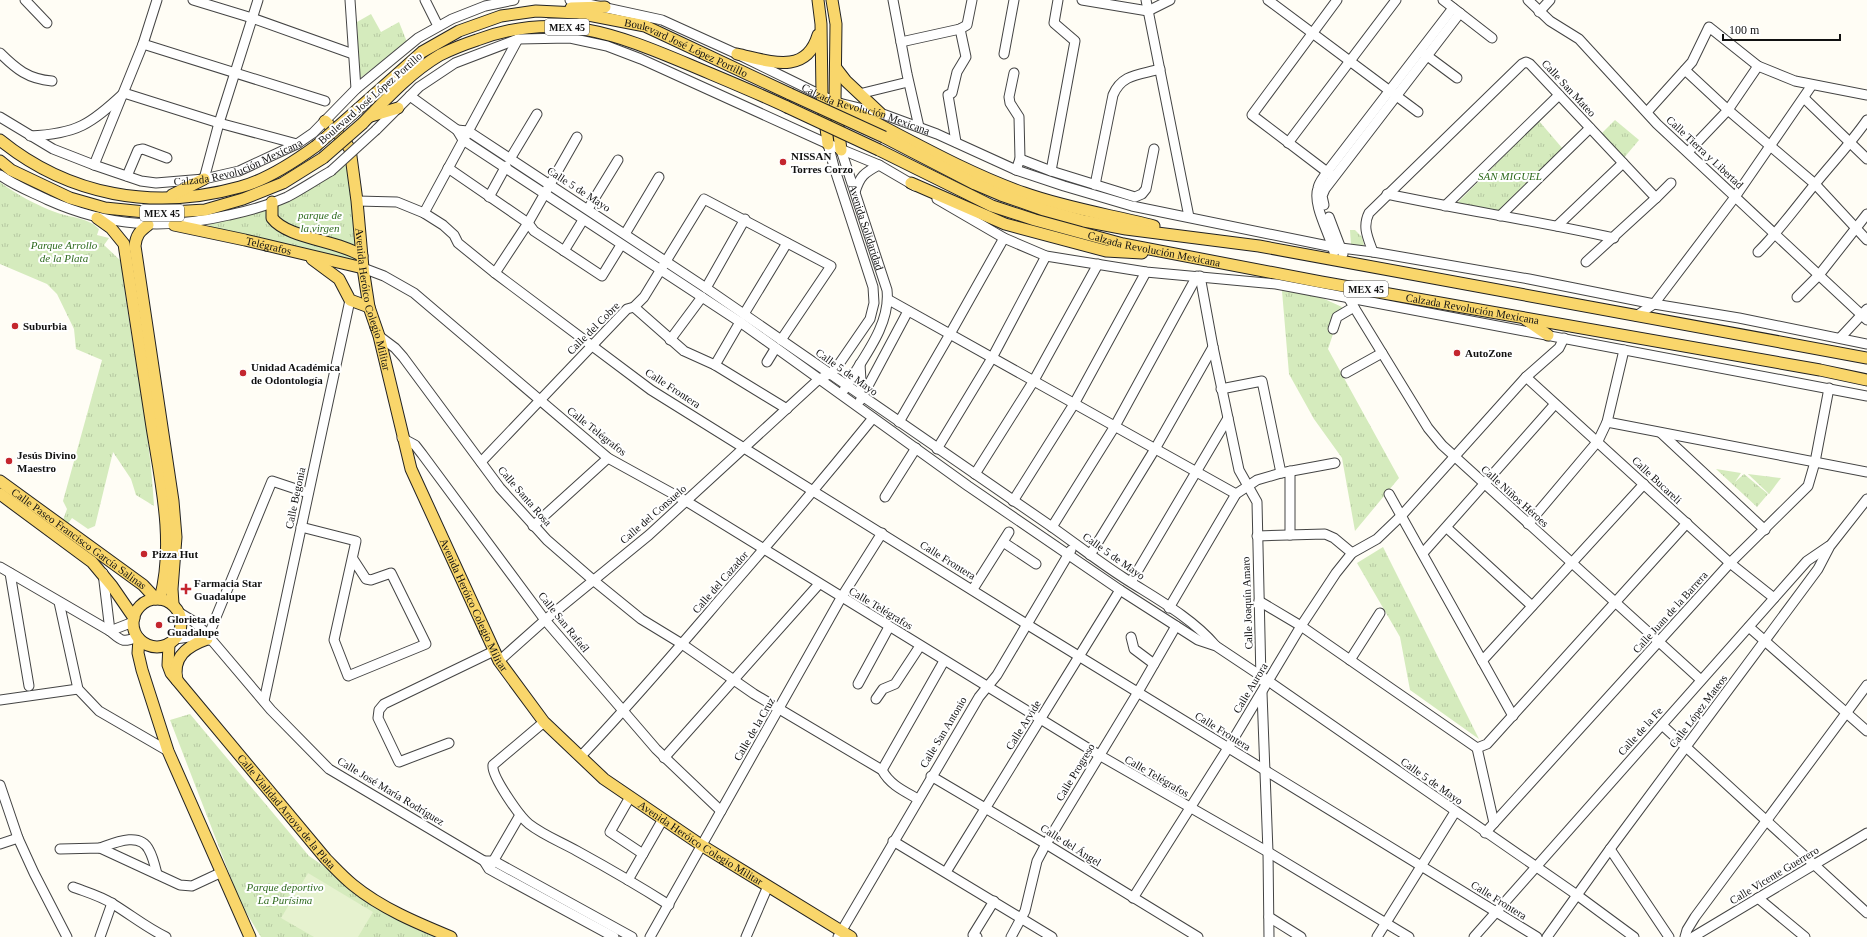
<svg xmlns="http://www.w3.org/2000/svg" width="1867" height="937" viewBox="0 0 1867 937" font-family="Georgia,serif">
  <defs>
    <pattern id="grass-tufts" width="24" height="20" patternUnits="userSpaceOnUse"><rect width="24" height="20" fill="#d5ebbd"/><path d="M3 7l-1-3M5 7V3M7 7l1-3M15 17l-1-3M17 17v-4M19 17l1-3" fill="none" stroke="#b6c8a1"/></pattern>
  </defs>
  <rect width="100%" height="100%" fill="#fffdf5"/>
  <g fill="url(#grass-tufts)">
    <path d="M371 14 381 32 399 22 407 42 359 79 357 22Z"/>
    <path d="M1615 120 1639 140 1623 159 1601 134Z"/>
    <path d="M1539 121 1563 149 1498 214 1457 203Z"/>
    <path d="M347 164 359 267 216 230 207 224 282 203 319 184Z"/>
    <path d="M0 182C14 193 38 206 55 212 70 218 88 217 99 229L97 235 109 238 104 245 121 261C130 343 150 424 154 506L136 495 131 479 113 452 95 526 88 529 72 518 67 525 63 520 67 509 63 501 102 360 76 349 74 329 57 294 47 284 0 264Z"/>
    <path d="M1350 230H1355L1362 237 1364 245H1351Z"/>
    <path d="M1282 291 1306 293 1320 297 1342 307 1328 349 1399 478 1355 531 1342 458 1314 419 1289 374Z"/>
    <path d="M1716 469 1741 473 1735 482 1744 474 1768 494 1757 507Z"/>
    <path d="M1748 474 1781 478 1769 494Z"/>
    <path d="M1383 547 1479 739 1410 690 1400 637 1357 563Z"/>
    <path d="M190 714 309 856 416 929 435 937H261L241 904 170 720Z"/>
  </g>
  <path fill="#e6f2cf" d="M308 873 373 912 358 937H314L281 918Z"/>
  <g fill="none" stroke-linecap="round" stroke-linejoin="round">
    <g stroke="#444" stroke-width="11">
      <g id="minor">
        <path d="M25 0 47 23"/>
        <path d="M193 0 252 18 353 54"/>
        <path d="M350 0 356 89"/>
        <path d="M425 0 438 26"/>
        <path id="s1" d="M570 0 662 20 737 54 835 102 880 113 937 134 1016 170 1064 186 1132 206 1333 247 1373 252 1529 279 1654 304 1739 318 1867 344"/>
        <path d="M893 0 907 74 919 127"/>
        <path d="M1082 0 1148 11 1170 0"/>
        <path d="M1146 0 1189 217"/>
        <path d="M1268 0 1418 112"/>
        <path d="M1443 0 1492 38"/>
        <path d="M1528 0 1550 21 1579 39 1657 124 1867 320"/>
        <path d="M1539 12 1550 0"/>
        <path d="M901 42 960 29 967 25 972 0"/>
        <path d="M143 44 325 101"/>
        <path d="M1422 52 1457 78"/>
        <path d="M0 53C16 69 28 79 52 81"/>
        <path d="M1004 54 1014 0"/>
        <path d="M1685 70 1728 110 1815 184 1867 240"/>
        <path d="M1014 73 1009 97 1010 103 1019 117 1020 159"/>
        <path d="M859 94 908 82"/>
        <path d="M410 96 457 130 463 140 740 322 968 486 1120 590 1198 640 1216 646 1261 676 1577 895 1634 937"/>
        <path d="M1804 98 1867 159"/>
        <path d="M1647 112 1692 62 1709 27 1758 66 1795 81 1867 95"/>
        <path id="s2" d="M0 117 53 149 94 165 141 181 156 183 204 179 239 171 297 144 313 133 356 89 418 38 452 19 485 6 514 0"/>
        <path d="M376 130 419 87 455 63 518 39 570 38 607 46 641 59 828 144 879 165 915 186"/>
        <path d="M457 130 468 131 706 288 1052 527C1076 544 1099 562 1124 578 1155 598 1191 617 1215 645"/>
        <path d="M30 136C77 134 91 124 124 93L219 123 297 144"/>
        <path d="M956 142 948 95 952 93 957 72 966 57 960 29"/>
        <path d="M1288 143 1396 0"/>
        <path id="s3" d="M841 150 887 290C891 326 861 360 844 390"/>
        <path d="M1688 152 1728 110 1758 66"/>
        <path d="M510 159 537 114"/>
        <path d="M94 165 143 44 157 0"/>
        <path d="M448 168 528 223 534 231 602 276 621 245"/>
        <path d="M1016 170 1020 159 1051 171 1135 197 1142 194 1146 189 1154 149"/>
        <path d="M1051 171 1075 41 1054 23 1058 0"/>
        <path d="M0 175C15 186 32 192 48 200 108 227 166 230 229 215 248 211 269 205 287 197 302 189 317 179 331 171"/>
        <path d="M1331 175 1252 115 1337 0"/>
        <path d="M127 176 138 150 143 149 167 158"/>
        <path d="M204 179 219 123 258 0"/>
        <path d="M1095 185 1113 95C1122 74 1139 75 1160 69"/>
        <path d="M855 192C860 176 864 173 879 165"/>
        <path d="M1387 194C1462 210 1538 221 1614 238"/>
        <path d="M489 197 506 166"/>
        <path d="M1656 198 1671 183"/>
        <path d="M937 199 1004 238 1046 256 1146 272 1276 284 1867 396"/>
        <path d="M357 201 397 202 424 213 443 225 454 235 458 243 495 273 651 390 1028 625 1537 937"/>
        <path d="M1324 205 1322 196 1325 189 1460 13"/>
        <path d="M1445 206 1559 95"/>
        <path d="M588 209 618 160"/>
        <path d="M424 213 518 39"/>
        <path d="M1500 216 1590 128"/>
        <path d="M1329 217 1343 254"/>
        <path d="M1557 226 1623 163"/>
        <path d="M625 234 659 177"/>
        <path d="M564 251 583 220"/>
        <path d="M1334 252C1330 234 1312 205 1318 188 1319 182 1324 177 1327 172L1453 8"/>
        <path d="M1373 252C1368 238 1362 227 1369 213L1522 64 1526 62 1530 64 1656 198 1586 262"/>
        <path d="M1758 252C1779 231 1796 207 1815 184 1832 163 1851 143 1867 120"/>
        <path d="M363 268 384 276 414 293 608 458 686 501 1099 755 1268 852 1409 937"/>
        <path d="M495 273 528 223 577 137"/>
        <path d="M1200 276 1213 347 1239 470 1257 502 1261 680"/>
        <path d="M706 288 745 219"/>
        <path d="M1797 297 1819 275 1867 214"/>
        <path d="M1349 299 1428 428 1442 445 1701 680"/>
        <path d="M889 300 1236 494"/>
        <path d="M634 307 684 351 715 365 787 409"/>
        <path d="M744 314 787 243"/>
        <path d="M1636 316 1654 304 1735 197 1812 85"/>
        <path d="M1333 329 1337 317 1354 307"/>
        <path d="M379 336 395 348 403 357 500 488 547 540 593 580 641 619 682 644 754 694 882 770C890 785 904 791 918 799"/>
        <path d="M1840 338 1867 309"/>
        <path d="M670 340 702 297"/>
        <path d="M767 362 775 349"/>
        <path d="M860 364 862 397"/>
        <path d="M715 365 740 322"/>
        <path d="M1346 373 1382 353"/>
        <path d="M1526 377 1730 563 1774 598"/>
        <path d="M1221 389 1262 381 1281 473"/>
        <path d="M860 401 908 311"/>
        <path d="M899 422 950 334 1004 238"/>
        <path d="M1607 422 1867 472"/>
        <path d="M1661 433 1765 530"/>
        <path d="M402 438 415 445 422 454 545 620 656 749 721 811"/>
        <path d="M937 449 992 358 1046 256"/>
        <path d="M481 462 627 309 634 307 644 297 704 199 831 266 781 340"/>
        <path d="M1290 471V535"/>
        <path d="M975 474 1033 382 1098 264"/>
        <path d="M1389 494 1513 716"/>
        <path d="M885 497 916 448"/>
        <path d="M1013 501 1074 404 1146 272"/>
        <path d="M1528 524 1598 441 1607 422 1624 350"/>
        <path d="M533 526 608 458"/>
        <path d="M301 527 356 541 334 640 348 676 426 644 391 573 371 580 366 579 353 559"/>
        <path d="M1052 527 1115 426 1197 276"/>
        <path d="M1447 528 1532 606"/>
        <path d="M1257 536 1325 534 1334 538 1352 553"/>
        <path d="M1003 542 1036 564"/>
        <path d="M1423 553 1555 404"/>
        <path d="M1090 555 1155 449 1213 347"/>
        <path d="M0 567 110 631C122 641 122 643 138 637"/>
        <path d="M10 573 29 686"/>
        <path d="M103 573 110 631"/>
        <path d="M1131 582 1228 418"/>
        <path d="M973 589 1009 532"/>
        <path d="M1259 601 1301 626 1477 748"/>
        <path d="M59 602 78 689 99 711 168 751"/>
        <path d="M1169 608 1236 494 1257 480 1281 473 1335 463"/>
        <path d="M180 613 193 621 204 631 271 710 329 769 484 861 489 869 498 874 614 937"/>
        <path d="M1749 627 1867 731"/>
        <path d="M110 631 133 622"/>
        <path d="M1131 637 1134 649 1154 664"/>
        <path d="M175 639 196 636 209 640"/>
        <path d="M207 639 272 481 308 493"/>
        <path d="M1350 660 1380 613"/>
        <path d="M499 661 545 620 649 535 819 379 830 374 837 367 870 319 874 303 873 287 834 167 828 144"/>
        <path d="M1482 661 1644 484"/>
        <path d="M858 684 889 627"/>
        <path d="M1262 693 1268 852 1269 937"/>
        <path d="M876 699 883 689 895 684 920 646"/>
        <path d="M0 700 78 689"/>
        <path d="M264 701 350 300"/>
        <path d="M544 722 493 765C491 776 520 817 529 824 543 835 561 842 577 851 608 868 639 886 669 905"/>
        <path d="M1662 725 1867 913"/>
        <path d="M449 743 399 762 378 718 379 710 384 704 494 651"/>
        <path d="M1477 748 1487 744 1687 523"/>
        <path d="M1477 748 1494 823"/>
        <path d="M580 757C632 703 680 646 729 589 778 533 826 476 873 418"/>
        <path d="M664 758 819 584"/>
        <path d="M882 770 944 661"/>
        <path d="M931 776 1046 844 1198 937"/>
        <path d="M0 785 18 838 34 873 67 937"/>
        <path d="M630 797 610 832 643 854"/>
        <path d="M1485 833 1730 563 1808 486 1815 462 1829 388"/>
        <path d="M893 841 1052 937"/>
        <path d="M0 844 18 838"/>
        <path d="M100 848C114 843 140 831 149 850 153 857 155 866 157 874"/>
        <path d="M60 849 100 848 180 885 192 886 222 872"/>
        <path d="M1610 849 1669 937"/>
        <path d="M484 861H494L632 937"/>
        <path d="M491 865 520 815"/>
        <path d="M946 872 1120 590"/>
        <path d="M628 880 663 819"/>
        <path d="M73 887C86 892 101 896 113 904 131 915 147 928 166 937"/>
        <path d="M1133 898 1228 748 1301 626 1336 573 1352 553 1377 539 1402 515 1526 377 1559 348 1564 338"/>
        <path d="M1758 898 1805 937"/>
        <path d="M1269 917 1301 937"/>
        <path d="M100 937 112 903"/>
        <path d="M650 937 841 598 882 533"/>
        <path d="M746 937 768 886"/>
        <path d="M838 937 979 697 997 675 1071 550"/>
        <path d="M977 937 973 935 994 901"/>
        <path d="M1011 937 1025 911 1037 861 1046 844 1138 692 1176 626"/>
        <path d="M1377 937 1455 812"/>
        <path d="M1474 937 1807 561 1829 546"/>
        <path d="M1547 937 1610 849 1818 569 1830 546 1867 499"/>
        <path d="M1685 937 1687 930 1695 917 1867 685"/>
        <path d="M1693 937 1867 833"/>
      </g>
    </g>
    <g stroke="#222" stroke-width="13">
      <g id="major">
        <path d="M818 0 821 24 822 96 828 144"/>
        <path d="M832 0 836 24 835 102 841 150"/>
        <path d="M571 8 605 7"/>
        <path d="M737 54C769 61 806 76 818 35"/>
        <path d="M836 68 846 81 880 113"/>
        <path d="M835 102C898 133 959 170 1024 193 1066 208 1111 215 1154 226"/>
        <path id="s4" d="M359 108 422 52 459 31 501 16 536 11 578 13 645 26 790 94"/>
        <path d="M371 116 398 108"/>
        <path id="s5" d="M325 121 343 139 350 149 357 201 363 268 369 307 379 336 411 469 499 661 544 722 604 779 701 845 851 937"/>
        <path d="M363 123C387 98 411 72 440 55 452 49 465 44 477 40 557 10 616 34 690 65 723 79 755 92 787 107"/>
        <path d="M884 137 975 184 1001 195 1044 210 1084 221 1126 229 1259 246 1867 358"/>
        <path d="M0 140C69 196 154 211 240 187 267 180 294 162 316 146"/>
        <path id="s6" d="M879 150 992 206 1035 220 1123 244 1321 282 1820 370 1867 380"/>
        <path d="M0 161 11 170 70 198 105 208 155 213 205 210 243 199 283 183 323 158"/>
        <path d="M911 183 1005 224 1106 251 1142 253"/>
        <path d="M172 195 204 179"/>
        <path d="M272 202V218C288 239 338 240 362 256"/>
        <path d="M97 218 111 228 124 244C133 305 143 366 152 427 161 483 175 543 160 599"/>
        <path d="M148 225C140 231 136 235 135 246L173 501 176 537 172 589 173 604"/>
        <path id="s7" d="M174 225 245 240 363 268"/>
        <path d="M312 259 339 279 350 300 369 307"/>
        <path d="M1525 319 1548 335"/>
        <path id="s8" d="M0 481 143 585 156 599"/>
        <path d="M0 494 92 562 112 586 134 618"/>
        <circle cx="157" cy="623" r="24"/>
        <path d="M139 639 138 653 142 670 168 751 250 937"/>
        <path id="s9" d="M169 644 168 665 171 673 326 859C335 868 343 877 353 885 381 908 417 923 451 937"/>
        <path d="M177 680C172 657 187 646 207 639"/>
      </g>
    </g>
    <use href="#minor" stroke="#fff" stroke-width="9"/>
    <use href="#major" stroke="#f9d66b" stroke-width="11"/>
    <g stroke="#444" stroke-width="11" stroke-linecap="butt">
      <path id="minor-bridge" d="M331 171 376 130"/>
    </g>
    <g stroke="#222" stroke-width="13" stroke-linecap="butt">
      <g id="major-bridge">
        <path d="M790 94 884 137"/>
        <path d="M787 107 879 150"/>
        <path d="M316 146 359 108"/>
        <path d="M323 158 363 123"/>
      </g>
    </g>
    <use href="#minor-bridge" stroke="#fff" stroke-width="9"/>
    <use href="#major-bridge" stroke="#f9d66b" stroke-width="11"/>
  </g>
  <g fill="#c4262e" stroke="#fff" stroke-width="1.5">
    <circle cx="783" cy="162" r="4"/>
    <circle cx="15" cy="326" r="4"/>
    <circle cx="1457" cy="353" r="4"/>
    <circle cx="243" cy="373" r="4"/>
    <circle cx="9" cy="461" r="4"/>
    <circle cx="144" cy="554" r="4"/>
    <path d="M184 583h4v4h4v4h-4v4h-4v-4h-4v-4h4z"/>
    <circle cx="159" cy="625" r="4"/>
  </g>
  <g text-anchor="middle" dominant-baseline="central" stroke-width="4" stroke-linejoin="round" paint-order="stroke">
    <g fill="#fff" stroke="#585858" stroke-width="1">
      <rect x="545" y="19" width="44" height="16" rx="3"/>
      <rect x="140" y="205" width="44" height="16" rx="3"/>
      <rect x="1344" y="281" width="44" height="16" rx="3"/>
    </g>
    <g font-size="10" font-weight="bold" fill="#111">
      <text x="567" y="27">MEX 45</text>
      <text x="162" y="213">MEX 45</text>
      <text x="1366" y="289">MEX 45</text>
    </g>
    <g font-size="11" fill="#111" stroke="#fff">
      <text stroke="none"><textPath href="#s4" startOffset="363">Boulevard José López Portillo</textPath></text>
      <text transform="translate(1569 88) rotate(47)">Calle San Mateo</text>
      <text transform="translate(370 98) rotate(-41)">Boulevard José López Portillo</text>
      <text stroke="none"><textPath href="#s1" startOffset="317">Calzada Revolución Mexicana</textPath></text>
      <text transform="translate(1705 152) rotate(43)">Calle Tierra y Libertad</text>
      <text stroke="none"><textPath href="#s2" startOffset="256">Calzada Revolución Mexicana</textPath></text>
      <text transform="translate(579 189) rotate(33)">Calle 5 de Mayo</text>
      <text stroke="none"><textPath href="#s3" startOffset="81">Avenida Solidaridad</textPath></text>
      <text stroke="none"><textPath href="#s7" startOffset="97">Telégrafos</textPath></text>
      <text stroke="none"><textPath href="#s6" startOffset="294">Calzada Revolución Mexicana</textPath></text>
      <text stroke="none"><textPath href="#s5" startOffset="190">Avenida Heróico Colegio Militar</textPath></text>
      <text stroke="none"><textPath href="#s6" startOffset="618">Calzada Revolución Mexicana</textPath></text>
      <text transform="translate(593 328) rotate(-45)">Calle del Cobre</text>
      <text transform="translate(847 372) rotate(35)">Calle 5 de Mayo</text>
      <text transform="translate(673 388) rotate(33)">Calle Frontera</text>
      <text transform="translate(597 431) rotate(38)">Calle Telégrafos</text>
      <text transform="translate(1657 480) rotate(43)">Calle Bucareli</text>
      <text transform="translate(525 496) rotate(49)">Calle Santa Rosa</text>
      <text transform="translate(1515 496) rotate(42)">Calle Niños Héroes</text>
      <text transform="translate(295 498) rotate(-78)">Calle Begonia</text>
      <text transform="translate(653 514) rotate(-41)">Calle del Consuelo</text>
      <text stroke="none"><textPath href="#s8" startOffset="98">Calle Paseo Francisco García Salinas</textPath></text>
      <text transform="translate(1114 556) rotate(35)">Calle 5 de Mayo</text>
      <text transform="translate(948 560) rotate(32)">Calle Frontera</text>
      <text transform="translate(720 582) rotate(-49)">Calle del Cazador</text>
      <text transform="translate(1247 603) rotate(-92)">Calle Joaquín Amaro</text>
      <text stroke="none"><textPath href="#s5" startOffset="514">Avenida Heróico Colegio Militar</textPath></text>
      <text transform="translate(881 608) rotate(31)">Calle Telégrafos</text>
      <text transform="translate(1670 612) rotate(-48)">Calle Juan de la Barrera</text>
      <text transform="translate(564 622) rotate(51)">Calle San Rafaél</text>
      <text transform="translate(1250 688) rotate(-59)">Calle Aurora</text>
      <text transform="translate(1698 711) rotate(-53)">Calle López Mateos</text>
      <text transform="translate(1023 725) rotate(-58)">Calle Arvide</text>
      <text transform="translate(754 729) rotate(-60)">Calle de la Cruz</text>
      <text transform="translate(1223 731) rotate(32)">Calle Frontera</text>
      <text transform="translate(1640 731) rotate(-48)">Calle de la Fe</text>
      <text transform="translate(943 732) rotate(-59)">Calle San Antonio</text>
      <text transform="translate(1075 772) rotate(-59)">Calle Progreso</text>
      <text transform="translate(1157 776) rotate(30)">Calle Telégrafos</text>
      <text transform="translate(1432 781) rotate(35)">Calle 5 de Mayo</text>
      <text transform="translate(391 791) rotate(31)">Calle José María Rodríguez</text>
      <text stroke="none"><textPath href="#s9" startOffset="210">Calle Vialidad Arroyo de la Plata</textPath></text>
      <text stroke="none"><textPath href="#s5" startOffset="850">Avenida Heróico Colegio Militar</textPath></text>
      <text transform="translate(1071 845) rotate(32)">Calle del Ángel</text>
      <text transform="translate(1774 875) rotate(-31)">Calle Vicente Guerrero</text>
      <text transform="translate(1499 900) rotate(32)">Calle Frontera</text>
    </g>
    <g font-size="11" font-weight="bold" fill="#111" stroke="#fff" text-anchor="start">
      <text x="791" y="156">NISSAN<tspan x="791" dy="13">Torres Corzo</tspan></text>
      <text x="23" y="326">Suburbia</text>
      <text x="1465" y="353">AutoZone</text>
      <text x="251" y="367">Unidad Académica<tspan x="251" dy="13">de Odontología</tspan></text>
      <text x="17" y="455">Jesús Divino<tspan x="17" dy="13">Maestro</tspan></text>
      <text x="152" y="554">Pizza Hut</text>
      <text x="194" y="583">Farmacia Star<tspan x="194" dy="13">Guadalupe</tspan></text>
      <text x="167" y="619">Glorieta de<tspan x="167" dy="13">Guadalupe</tspan></text>
    </g>
    <g font-size="11" font-style="italic" fill="#2f6b1f" stroke="#fff">
      <text x="1510" y="176">SAN MIGUEL</text>
      <text x="320" y="215">parque de<tspan x="320" dy="13">la virgen</tspan></text>
      <text x="64" y="245">Parque Arrollo<tspan x="64" dy="13">de la Plata</tspan></text>
      <text x="285" y="887">Parque deportivo<tspan x="285" dy="13">La Purísima</tspan></text>
    </g>
  </g>
  <path d="M1723 34v6h117v-6" fill="none" stroke="#111111" stroke-width="2"/>
  <text x="1729" y="34" font-size="12" fill="#111111" stroke="#ffffff" stroke-width="3" paint-order="stroke">100 m</text>
</svg>
